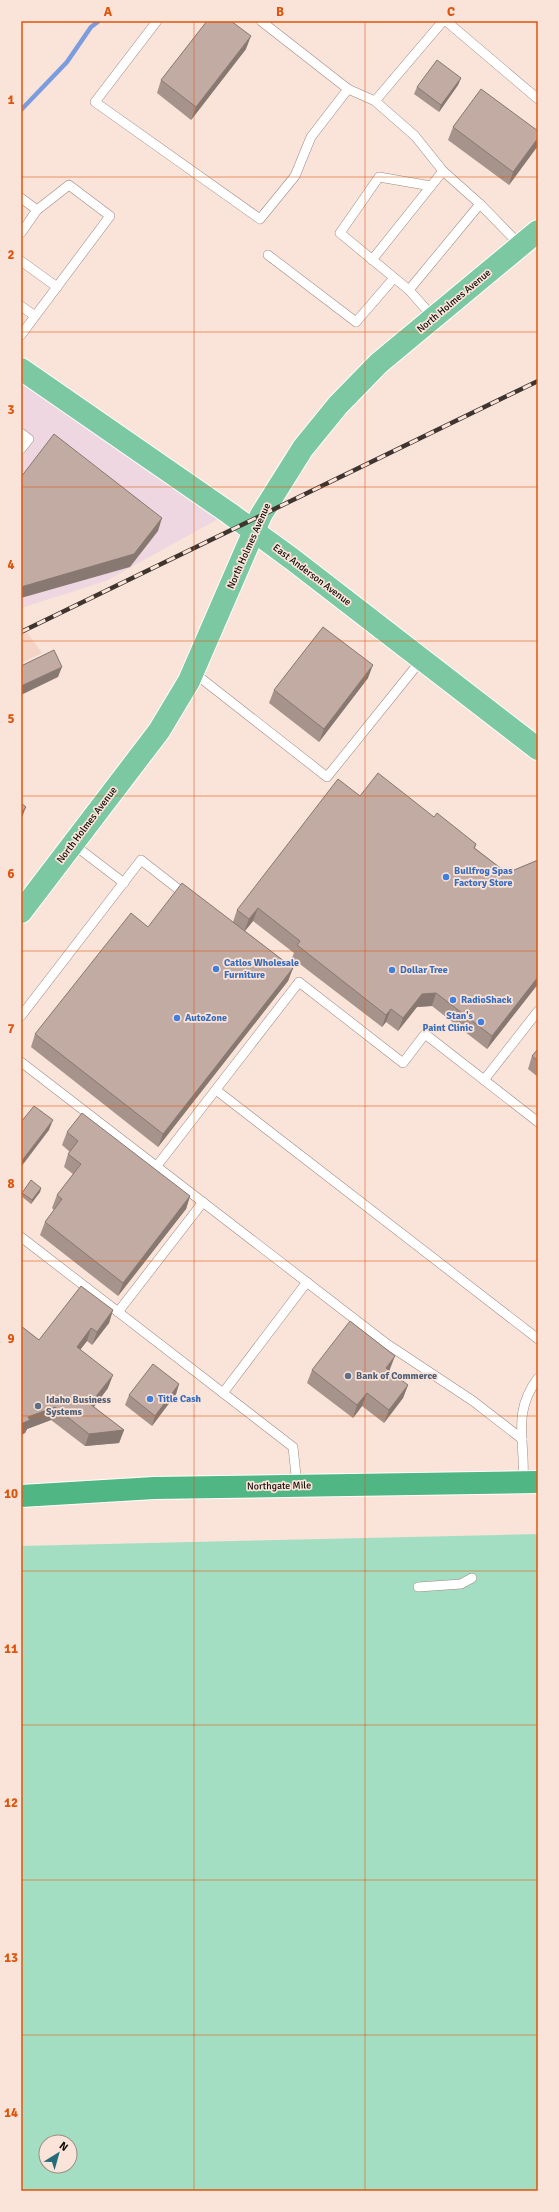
<svg xmlns="http://www.w3.org/2000/svg" width="559" height="2212" viewBox="0 0 559 2212" font-family="Signika,sans-serif">
  <rect width="100%" height="100%" fill="#fae3d8"/>
  <path fill="#efd7e1" d="M21 368 229 513 106 581 21 608Z"/>
  <path fill="#f3d4c7" d="M21 624 42 653 21 663Z"/>
  <path fill="#a4dec2" fill-rule="evenodd" d="M538 1534V2191H21V1546ZM46 2142H70V2166H46Z"/>
  <g fill="none" stroke-linecap="round" stroke-linejoin="round">
    <path stroke="#7b9de0" stroke-width="4.5" d="M21 110 67 62 91 27 99 21"/>
    <g stroke="#9f8a81" stroke-width="10">
      <g id="service">
        <path d="M157 21 95 102 260 219 295 176 311 137 348 89 261 21"/>
        <path d="M446 21 538 99"/>
        <path d="M348 89 375 101 443 21"/>
        <path d="M375 101 415 136 443 171"/>
        <path d="M431 186 379 177 340 233 409 290 433 317"/>
        <path d="M21 198 37 210 69 185 110 216 21 335"/>
        <path d="M480 204 521 246"/>
        <path d="M21 233 37 210"/>
        <path d="M268 255 356 322 394 278"/>
        <path d="M372 260 443 171 480 204 409 290"/>
        <path d="M21 261 57 287"/>
        <path d="M21 306 35 316"/>
        <path d="M21 433 29 439 21 449"/>
        <path d="M193 672 327 777 422 659"/>
        <path d="M73 844 124 883"/>
        <path d="M21 1016 141 860 187 896"/>
        <path d="M21 1062 387 1344 473 1401 522 1439"/>
        <path d="M484 1080 538 1011"/>
        <path d="M216 1090 538 1339"/>
        <path d="M156 1167 299 982 403 1063 425 1034 538 1122"/>
        <path d="M21 1237 293 1447 297 1485"/>
        <path d="M118 1312 203 1202"/>
        <path d="M223 1393 307 1282"/>
        <path d="M523 1482C526 1441 511 1414 538 1378"/>
        <path d="M418 1587 461 1584 472 1578"/>
      </g>
    </g>
    <g stroke="#fff" stroke-width="24">
      <g id="primary">
        <path d="M21 369 229 513 292 559 538 749"/>
        <path d="M21 912 159 731 189 681 261 515 303 448 338 405 379 363 538 231"/>
      </g>
    </g>
    <g stroke="#fff" stroke-width="24">
      <path id="trunk" d="M21 1496 154 1488 538 1482"/>
    </g>
    <use href="#service" stroke="#fff" stroke-width="9"/>
    <use href="#primary" stroke="#7cc8a2" stroke-width="22"/>
    <use href="#trunk" stroke="#50b683" stroke-width="22"/>
    <g stroke="#3f3530" stroke-width="4.5">
      <path id="rail" d="M21 632 538 381"/>
    </g>
    <use href="#rail" stroke="#fae3d8" stroke-width="3" stroke-dasharray="9" stroke-linecap="butt"/>
  </g>
  <g fill="#a6938b">
    <path d="M246 49 191 120 157 93 161 80Z"/>
    <path d="M461 78 458 85 439 112 414 94 417 87Z"/>
    <path d="M453 127 538 131V143L537 147 509 185 448 140Z"/>
    <path d="M368 678 319 742 269 703 274 690Z"/>
    <path d="M360 796 434 817 476 844 475 848 507 873 538 860V984L487 1049 432 1006 417 1007 398 1031 386 1022 382 1027 292 958 294 953 253 921 245 931 293 968 288 981 158 1147 31 1047 35 1034 148 927 233 922 237 910Z"/>
    <path d="M538 1049V1077L528 1069 532 1056Z"/>
    <path d="M67 1132 190 1196 186 1209 118 1296 40 1235 45 1222 54 1210 52 1208 57 1195 73 1174 64 1167 68 1154 70 1152 62 1145Z"/>
    <path d="M41 1188 40 1192 31 1204 21 1196 22 1193Z"/>
    <path d="M113 1310 109 1323 92 1345 87 1341 80 1350 108 1388 94 1407 124 1430 119 1443 85 1446 51 1420 27 1429 25 1433 21 1435V1326L39 1340Z"/>
    <path d="M390 1369 389 1371 408 1385 403 1398 384 1423 362 1406 353 1418 307 1383 312 1370Z"/>
    <path d="M179 1384 176 1394 152 1426 125 1405 129 1395Z"/>
  </g>
  <g fill="#877871">
    <path d="M251 36 246 49 191 120 196 107Z"/>
    <path d="M461 78 458 85 439 112 441 105Z"/>
    <path d="M538 138V143L537 147 509 185 513 172Z"/>
    <path d="M162 518 158 531 130 567 21 598V587Z"/>
    <path d="M373 665 368 678 319 742 324 729Z"/>
    <path d="M62 667 58 677 21 695V686Z"/>
    <path d="M26 807 21 820V813Z"/>
    <path d="M258 908 253 921 244 932 249 919Z"/>
    <path d="M293 968 288 981 158 1147 163 1134Z"/>
    <path d="M538 977V984L487 1049 492 1036Z"/>
    <path d="M436 993 432 1006 417 1007 398 1031 403 1018 422 994Z"/>
    <path d="M391 1009 386 1022 382 1027 386 1015Z"/>
    <path d="M53 1120 49 1130 21 1167V1162Z"/>
    <path d="M41 1188 40 1192 31 1204 32 1200Z"/>
    <path d="M190 1196 186 1209 118 1296 123 1283Z"/>
    <path d="M113 1310 109 1323 92 1345 97 1332Z"/>
    <path d="M91 1328 87 1341 72 1360 77 1347Z"/>
    <path d="M395 1356 390 1369 381 1381 386 1368Z"/>
    <path d="M113 1375 108 1388 86 1417 90 1404Z"/>
    <path d="M179 1384 176 1394 152 1426 155 1416Z"/>
    <path d="M408 1385 403 1398 384 1423 389 1410Z"/>
    <path d="M367 1393 362 1406 353 1418 357 1405Z"/>
    <path d="M55 1407 51 1420 27 1429 25 1433 21 1435V1424L28 1417Z"/>
    <path d="M124 1430 119 1443 85 1446 89 1434Z"/>
  </g>
  <g fill="#c1aba2" stroke="#877871">
    <path d="M207 21H231L251 36 196 107 161 80Z"/>
    <path d="M437 60 461 78 441 105 417 87Z"/>
    <path d="M481 89 538 131V138L513 172 453 127Z"/>
    <path d="M54 434 162 518 134 554 21 587V477Z"/>
    <path d="M323 627 373 665 324 729 274 690Z"/>
    <path d="M54 650 62 667 21 686V666Z"/>
    <path d="M378 773 434 817 437 813 476 844 474 848 507 873 538 860V977L492 1036 436 993 422 994 403 1018 391 1009 386 1015 297 945 300 941 258 908 249 919 237 910 338 779 360 796Z"/>
    <path d="M21 803 26 807 21 813Z"/>
    <path d="M182 883 293 968 163 1134 35 1034 131 913 148 927Z"/>
    <path d="M538 1049V1061L532 1056Z"/>
    <path d="M34 1106 53 1120 21 1162V1122Z"/>
    <path d="M82 1113 190 1196 123 1283 45 1222 62 1199 57 1195 81 1164 68 1154 78 1141 67 1132Z"/>
    <path d="M31 1180 41 1188 32 1200 22 1193Z"/>
    <path d="M81 1286 113 1310 97 1332 91 1328 77 1347 113 1375 90 1404 124 1430 89 1434 55 1407 28 1417 30 1420 21 1424V1326L39 1340Z"/>
    <path d="M350 1321 395 1356 386 1368 408 1385 389 1410 367 1393 357 1405 312 1370Z"/>
    <path d="M153 1364 179 1384 155 1416 129 1395Z"/>
  </g>
  <path fill="none" stroke="#dd550c" stroke-width="1" stroke-opacity="0.55" d="M194 21V2191M365 21V2191M21 177H538M21 332H538M21 487H538M21 641H538M21 796H538M21 951H538M21 1106H538M21 1261H538M21 1416H538M21 1571H538M21 1725H538M21 1880H538M21 2035H538"/>
  <g fill="#3f7fe0" stroke="#fae3d8" stroke-width="1.5">
    <circle cx="446" cy="877" r="4"/>
    <circle cx="216" cy="969" r="4"/>
    <circle cx="392" cy="970" r="4"/>
    <circle cx="453" cy="1000" r="4"/>
    <circle cx="177" cy="1018" r="4"/>
    <circle cx="481" cy="1022" r="4"/>
    <circle cx="150" cy="1399" r="4"/>
  </g>
  <g fill="#5c6f8a" stroke="#fae3d8" stroke-width="1.5">
    <circle cx="348" cy="1376" r="4"/>
    <circle cx="38" cy="1406" r="4"/>
  </g>
  <g text-anchor="middle" dominant-baseline="central" stroke-width="3.5" stroke-linejoin="round" paint-order="stroke">
    <g font-size="10" fill="#110a07" stroke="#fae3d8">
      <text transform="translate(454 301) rotate(-40)">North Holmes Avenue</text>
      <text transform="translate(249 546) rotate(-66)">North Holmes Avenue</text>
      <text transform="translate(312 575) rotate(37)">East Anderson Avenue</text>
      <text transform="translate(87 825) rotate(-53)">North Holmes Avenue</text>
      <text transform="translate(279 1486) rotate(-1)">Northgate Mile</text>
    </g>
    <g font-size="10" font-weight="bold" fill="#366cbe" stroke="#fae3d8" text-anchor="start">
      <text x="454" y="871">Bullfrog Spas<tspan x="454" dy="12">Factory Store</tspan></text>
      <text x="224" y="963">Catlos Wholesale<tspan x="224" dy="12">Furniture</tspan></text>
      <text x="400" y="970">Dollar Tree</text>
      <text x="461" y="1000">RadioShack</text>
      <text x="473" y="1016" text-anchor="end">Stan's<tspan x="473" dy="12">Paint Clinic</tspan></text>
      <text x="185" y="1018">AutoZone</text>
      <text x="158" y="1399">Title Cash</text>
    </g>
    <g font-size="10" font-weight="bold" fill="#4e5e75" stroke="#fae3d8" text-anchor="start">
      <text x="356" y="1376">Bank of Commerce</text>
      <text x="46" y="1400">Idaho Business<tspan x="46" dy="12">Systems</tspan></text>
    </g>
  </g>
  <rect width="559" height="2212" fill="none" stroke="#fae3d8" stroke-width="44"/>
  <g transform="translate(58 2154) rotate(37)"><circle r="19" fill="#fae3d8" stroke="#9d8c84"/>
  <path d="M0-3L7 15L0 10L-7 15Z" fill="#256c7a"/>
  <text y="-6" font-size="11" font-weight="bold" text-anchor="middle" fill="#110a07">N</text>
  </g>
  <rect x="22" y="22" width="515" height="2168" fill="none" stroke="#dd550c" stroke-width="1.5"/>
  <g font-size="13" text-anchor="middle" font-weight="bold" fill="#dd550c">
    <text x="108" y="16">A</text>
    <text x="280" y="16">B</text>
    <text x="451" y="16">C</text>
    <text x="11" y="104">1</text>
    <text x="11" y="259">2</text>
    <text x="11" y="414">3</text>
    <text x="11" y="569">4</text>
    <text x="11" y="723">5</text>
    <text x="11" y="878">6</text>
    <text x="11" y="1033">7</text>
    <text x="11" y="1188">8</text>
    <text x="11" y="1343">9</text>
    <text x="11" y="1498">10</text>
    <text x="11" y="1653">11</text>
    <text x="11" y="1807">12</text>
    <text x="11" y="1962">13</text>
    <text x="11" y="2117">14</text>
  </g>
</svg>
